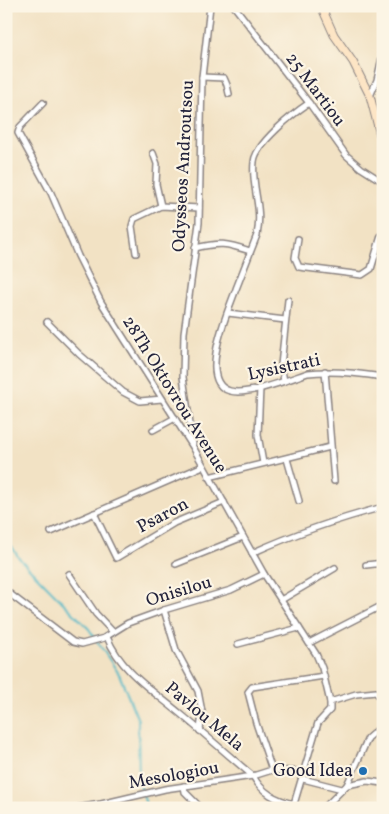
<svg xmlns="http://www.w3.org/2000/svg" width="389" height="814" viewBox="0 0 389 814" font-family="Vollkorn,serif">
  <rect width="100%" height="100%" fill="#fcf5e5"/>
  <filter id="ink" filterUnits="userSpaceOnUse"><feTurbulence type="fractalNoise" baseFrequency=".02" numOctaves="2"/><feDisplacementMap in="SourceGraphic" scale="10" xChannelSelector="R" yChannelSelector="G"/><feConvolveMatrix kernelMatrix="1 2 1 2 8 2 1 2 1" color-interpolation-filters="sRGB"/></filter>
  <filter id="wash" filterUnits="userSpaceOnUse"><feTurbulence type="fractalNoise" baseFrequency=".0096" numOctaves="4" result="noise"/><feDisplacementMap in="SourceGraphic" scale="20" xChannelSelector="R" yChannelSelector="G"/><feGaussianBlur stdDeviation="1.12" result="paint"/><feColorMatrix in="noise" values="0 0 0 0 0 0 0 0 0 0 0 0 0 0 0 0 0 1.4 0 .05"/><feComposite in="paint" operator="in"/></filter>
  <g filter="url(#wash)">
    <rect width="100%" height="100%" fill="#f2e2c4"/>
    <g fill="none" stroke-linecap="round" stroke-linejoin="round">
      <path stroke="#4cb8c7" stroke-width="2" d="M6 537 19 558 89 629 119 674 138 720 139 781 147 808"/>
    </g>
  </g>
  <g filter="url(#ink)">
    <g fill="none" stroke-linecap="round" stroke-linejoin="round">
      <g stroke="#8a8280" stroke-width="8">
        <g id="street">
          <path d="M234 6 309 103 346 155 361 168 383 182"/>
          <path d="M202 77 224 78 227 85 229 94"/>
          <path d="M370 96 377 80 383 53"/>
          <path d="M43 103 20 127 18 133 51 193 78 256 101 302 193 447 264 574 316 654 322 668 330 702V710L318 723 294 804 295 808"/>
          <path d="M309 103C294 113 255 144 254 162 251 187 263 207 257 235 250 253 243 271 236 289 229 309 196 382 230 391 248 396 290 379 308 373 333 370 358 373 383 377"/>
          <path d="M153 153 157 164 156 184 161 206"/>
          <path d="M298 239 295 258 299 267 362 275 371 269 381 236H383"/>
          <path d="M195 248C220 242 226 243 250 251"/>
          <path d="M136 253 132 226 134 219 161 206 199 208"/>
          <path d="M228 313 285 320"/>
          <path d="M47 322 79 354 123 392 140 401 162 399"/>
          <path d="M325 371 334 481"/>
          <path d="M284 381 281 365 288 300"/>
          <path d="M260 388 258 435 263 463"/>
          <path d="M153 430 175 418"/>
          <path d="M193 444 183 377 184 333 199 223 202 77 210 6"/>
          <path d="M287 459 299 501"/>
          <path d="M209 477 330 447"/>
          <path d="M94 513 116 558 174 523 224 502"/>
          <path d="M51 532 203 466"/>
          <path d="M252 553C294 534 338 519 383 507"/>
          <path d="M176 564 243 537"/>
          <path d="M366 565 383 563"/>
          <path d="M69 574 96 614 113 632"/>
          <path d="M6 591 73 642 82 644 104 638 128 623 164 610 231 590 264 574"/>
          <path d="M281 600 335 568"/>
          <path d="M164 610 176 650 198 691 202 712 200 731"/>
          <path d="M107 637C121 672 155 692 183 716 207 736 229 756 253 776 262 793 276 800 294 804"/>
          <path d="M309 643 383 605"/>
          <path d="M238 644 299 628"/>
          <path d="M330 702 356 694 376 692C385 701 378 712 383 724"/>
          <path d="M272 770 256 723 248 692 252 687 324 676"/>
          <path d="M303 779 342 789"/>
          <path d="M347 785 368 738 383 725"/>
          <path d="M184 786 185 792 201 808"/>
          <path d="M77 808 101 804 165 789 253 776 272 770 305 772"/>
          <path d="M324 808 347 785 367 781 383 783"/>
          <path d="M382 808 383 805"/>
        </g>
      </g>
      <g stroke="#8a8280" stroke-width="9">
        <path id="secondary" d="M321 6 334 35 353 62 370 96 383 146"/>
      </g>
      <use href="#street" stroke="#fff" stroke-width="5"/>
      <use href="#secondary" stroke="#fde5c5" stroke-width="7"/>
    </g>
  </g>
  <circle fill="#1f6fb2" stroke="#fcf5e5" stroke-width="2" cx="363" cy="771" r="5"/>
  <g text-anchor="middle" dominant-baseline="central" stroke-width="4.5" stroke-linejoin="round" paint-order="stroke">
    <g font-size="18" fill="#22223b" stroke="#fcf5e5">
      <text transform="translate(315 90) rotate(53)">25 Martiou</text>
      <text transform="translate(184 166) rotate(-87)">Odysseos Androutsou</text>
      <text transform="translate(284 368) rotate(-12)">Lysistrati</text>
      <text transform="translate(174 395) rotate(58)">28Th Oktovrou Avenue</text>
      <text transform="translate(163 516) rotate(-28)">Psaron</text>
      <text transform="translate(179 592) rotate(-17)">Onisilou</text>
      <text transform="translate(204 717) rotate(40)">Pavlou Mela</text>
      <text transform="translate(174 776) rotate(-10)">Mesologiou</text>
    </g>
    <g font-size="18" fill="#22223b" stroke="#fcf5e5" text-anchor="end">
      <text x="353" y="771">Good Idea</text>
    </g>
  </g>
  <rect width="389" height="814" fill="none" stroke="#fcf5e5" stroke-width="25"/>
</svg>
